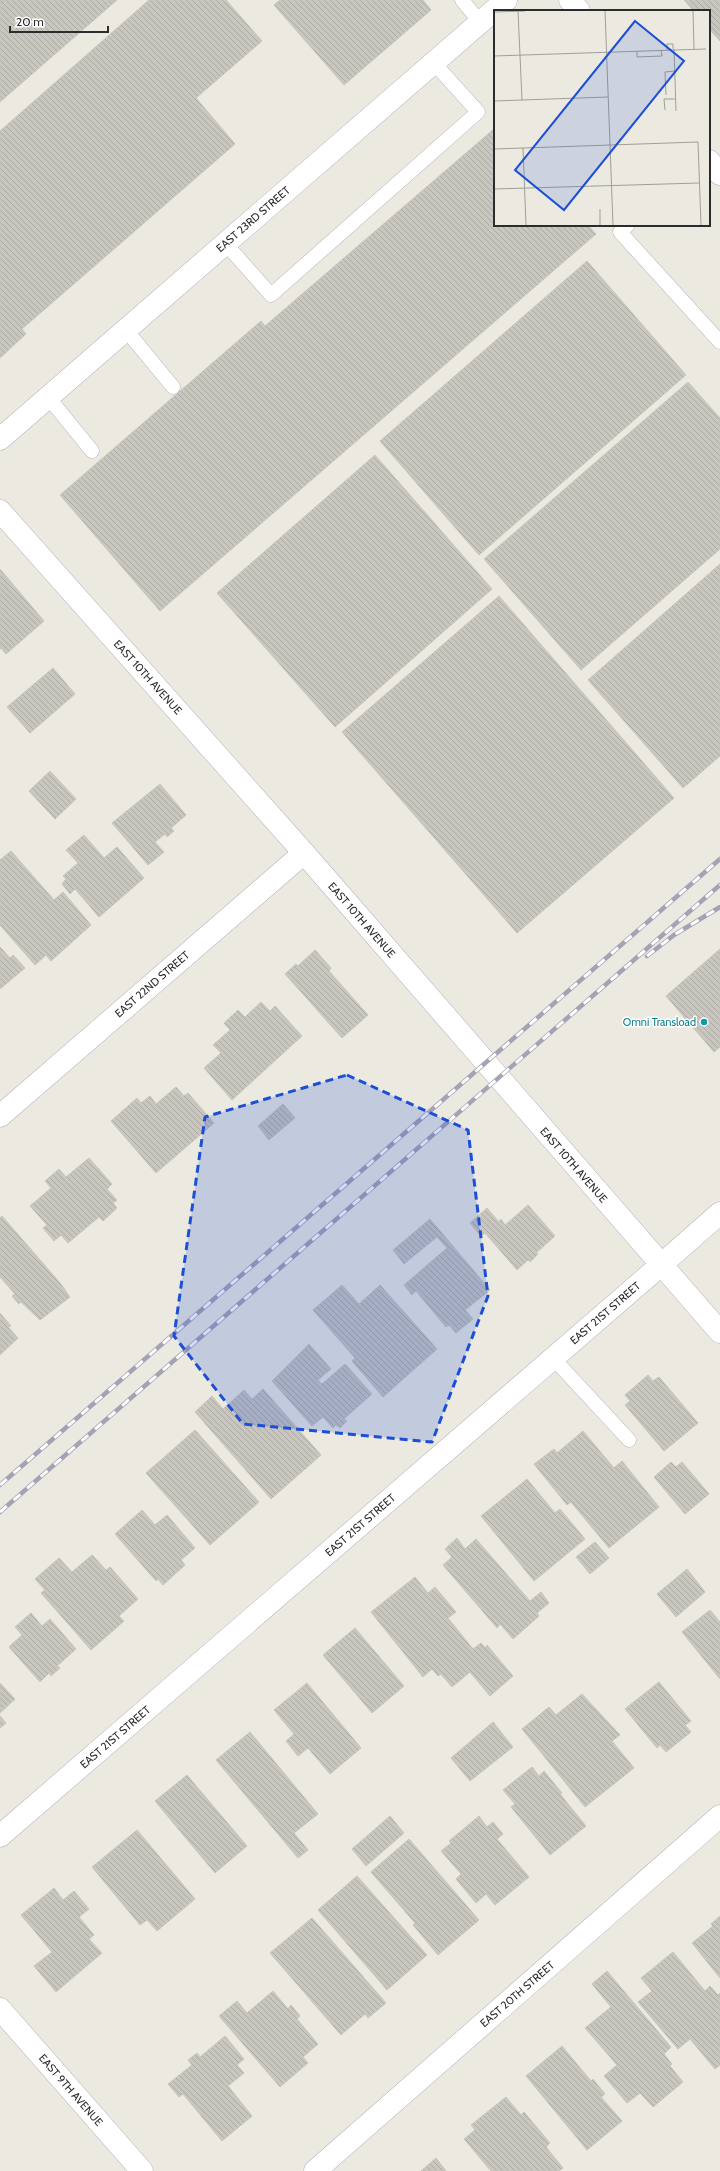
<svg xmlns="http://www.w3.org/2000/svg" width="720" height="2171" viewBox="0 0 720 2171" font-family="Cabin,sans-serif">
  <defs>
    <pattern id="building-back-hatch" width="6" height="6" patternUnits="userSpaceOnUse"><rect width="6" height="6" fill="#c8c6bf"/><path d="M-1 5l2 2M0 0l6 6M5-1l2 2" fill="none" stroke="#acaaa4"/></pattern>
  </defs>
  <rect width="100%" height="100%" fill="#eceae0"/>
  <g fill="url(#building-back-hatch)" stroke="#c8c6b9">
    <path d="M0 0H117L0 102Z"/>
    <path d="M149 0H226L262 41 196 98 235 144 22 329 26 334 0 358V131Z"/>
    <path d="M280 0H423L431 10 344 85 274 5Z"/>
    <path d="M684 0H720V41L709 29V11H694Z"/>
    <path d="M495 128V225H588L596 234 160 611 60 495 261 321 265 326Z"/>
    <path d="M587 261 686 375 479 555 380 441Z"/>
    <path d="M688 382 720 418V549L581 670 484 559Z"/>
    <path d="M375 455 492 589 335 727 217 593Z"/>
    <path d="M720 564V756L683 788 588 680Z"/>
    <path d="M0 569 44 621 6 654 1 648 0 649Z"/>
    <path d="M499 596 674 798 517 933 342 732Z"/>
    <path d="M53 668 75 694 30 733 7 707Z"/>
    <path d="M50 771 76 799 55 819 29 791Z"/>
    <path d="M160 784 186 815 171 828 174 831 167 837 165 834 155 842 164 852 148 865 112 823Z"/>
    <path d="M84 835 104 858 117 847 144 878 99 917 75 889 70 894 62 884 66 879 63 876 78 863 66 850Z"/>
    <path d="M11 851 54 900 63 892 91 925 51 961 46 955 35 965 0 925V860Z"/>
    <path d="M0 947 10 958 13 955 25 968 0 989Z"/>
    <path d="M720 949V1047L714 1052 666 996Z"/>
    <path d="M315 950 331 968 329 971 368 1015 342 1038 285 974 296 964 298 966Z"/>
    <path d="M261 1002 270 1011 275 1006 302 1036 232 1100 204 1068 221 1053 213 1045 230 1030 224 1023 238 1010 245 1017Z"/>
    <path d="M176 1087 184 1096 188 1093 214 1123 156 1173 111 1121 137 1098 141 1103 150 1096 156 1104Z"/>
    <path d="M283 1104 295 1118 269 1140 258 1126Z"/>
    <path d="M89 1158 112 1184 107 1189 117 1200 113 1203 117 1208 103 1221 99 1217 68 1243 61 1235 54 1241 43 1228 47 1225 30 1206 51 1188 45 1181 59 1169 66 1177Z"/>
    <path d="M528 1205 555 1236 536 1253 538 1254 530 1262 528 1260 517 1270 485 1233 481 1236 470 1223 487 1208 499 1222 501 1219 505 1225Z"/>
    <path d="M2 1216 61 1284 70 1297 40 1320 21 1302 19 1304 12 1296 15 1294 0 1277V1218Z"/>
    <path d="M430 1219 490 1290 465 1310 473 1319 456 1333 449 1325 446 1327 416 1291 412 1295 404 1285 447 1248 437 1237 404 1264 393 1250Z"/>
    <path d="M342 1285 359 1304 380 1285 437 1349 383 1397 352 1361 355 1358 313 1310Z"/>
    <path d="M0 1313 11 1326 8 1327 18 1338 0 1355Z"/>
    <path d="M309 1344 331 1369 318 1380 322 1384 345 1364 372 1394 344 1419 347 1421 340 1428 336 1425 333 1428 323 1417 312 1426 272 1381Z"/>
    <path d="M648 1375 653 1381 659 1377 698 1423 664 1451 625 1405 630 1401 625 1395Z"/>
    <path d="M263 1389 321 1455 271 1499 195 1412 212 1396 223 1409 244 1390 252 1399Z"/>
    <path d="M195 1430 259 1502 210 1545 146 1473Z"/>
    <path d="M583 1431 614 1468 622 1461 659 1507 609 1548 571 1502 567 1505 534 1464 554 1449 557 1453Z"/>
    <path d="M671 1462 676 1467 682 1462 709 1494 685 1514 654 1477Z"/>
    <path d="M527 1479 555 1513 560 1509 585 1539 534 1581 481 1516Z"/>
    <path d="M142 1510 155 1525 167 1515 195 1548 181 1560 185 1565 163 1585 158 1579 156 1581 115 1534Z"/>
    <path d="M457 1538 465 1549 476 1539 530 1601 541 1592 549 1603 537 1613 539 1616 513 1639 500 1624 497 1628 443 1565 452 1557 445 1549Z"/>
    <path d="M595 1542 609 1558 590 1574 576 1557Z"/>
    <path d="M92 1555 106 1570 110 1567 138 1599 119 1616 124 1621 91 1650 41 1593 45 1590 35 1579 59 1558 72 1572Z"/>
    <path d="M687 1569 705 1592 676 1617 657 1594Z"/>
    <path d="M415 1577 428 1593 435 1587 456 1612 448 1618 473 1649 481 1643 485 1648 487 1645 513 1676 490 1696 470 1672 452 1687 441 1674 438 1676 432 1669 423 1677 371 1612Z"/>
    <path d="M710 1610 720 1622V1679L682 1632Z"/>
    <path d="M31 1613 42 1626 50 1619 76 1649 57 1666 60 1668 51 1676 49 1673 40 1682 9 1647 22 1635 15 1627Z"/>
    <path d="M355 1628 404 1686 372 1713 323 1655Z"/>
    <path d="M659 1682 691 1721 685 1725 691 1732 666 1752 660 1745 657 1748 625 1709Z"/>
    <path d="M0 1683 15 1699 0 1713Z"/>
    <path d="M307 1683 361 1748 330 1774 308 1748 298 1756 286 1741 294 1734 274 1710Z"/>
    <path d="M582 1694 620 1735 612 1741 634 1768 585 1807 522 1729 549 1707 556 1715Z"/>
    <path d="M0 1716 6 1723 0 1728Z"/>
    <path d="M493 1722 513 1747 470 1781 451 1758Z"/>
    <path d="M250 1732 318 1814 294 1833 308 1850 298 1858 216 1760Z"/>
    <path d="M532 1767 539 1776 544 1771 562 1793 560 1794 586 1826 550 1855 511 1807 515 1804 503 1790Z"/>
    <path d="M187 1775 247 1846 215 1873 155 1801Z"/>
    <path d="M390 1816 404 1833 366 1866 352 1849Z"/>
    <path d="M479 1816 487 1827 493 1822 503 1834 497 1839 529 1877 495 1905 486 1894 476 1903 456 1879 461 1874 441 1851 451 1843 449 1841Z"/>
    <path d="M137 1830 195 1899 157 1931 147 1920 140 1925 92 1867Z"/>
    <path d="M409 1839 479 1920 438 1955 413 1925 415 1923 371 1872Z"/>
    <path d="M357 1876 427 1955 387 1990 318 1910Z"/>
    <path d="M54 1888 63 1900 74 1891 89 1909 79 1917 94 1935 89 1939 102 1953 56 1992 34 1966 52 1952 21 1915Z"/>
    <path d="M720 1916V1978L692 1943 713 1926 711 1924Z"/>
    <path d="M312 1918 386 2003 368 2018 365 2014 341 2035 270 1953Z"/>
    <path d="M673 1952 705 1991 710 1986 718 1995 720 1993V2065L715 2069 690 2039 678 2049 638 2002 652 1991 641 1978Z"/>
    <path d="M607 1971 671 2047 664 2054 672 2064 670 2066 683 2082 653 2107 640 2093 627 2103 604 2076 617 2065 585 2028 611 2007 592 1984Z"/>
    <path d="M273 1991 288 2009 291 2005 300 2016 297 2019 318 2044 303 2057 308 2063 280 2087 219 2016 237 2001 247 2013Z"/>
    <path d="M225 2036 244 2059 237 2065 244 2073 228 2086 252 2116 222 2141 183 2094 179 2097 168 2084 192 2065 188 2060 197 2053 200 2057Z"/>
    <path d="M562 2046 591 2081 593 2079 605 2094 601 2097 622 2121 587 2150 526 2076Z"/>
    <path d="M506 2097 521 2115 524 2112 550 2143 546 2147 563 2168 559 2171H491L464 2139 475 2130 471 2125Z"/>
    <path d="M436 2158 446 2171H421Z"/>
  </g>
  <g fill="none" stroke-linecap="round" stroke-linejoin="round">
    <g stroke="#b3b3be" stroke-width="15">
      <g id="service">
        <path d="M462 0 480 22"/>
        <path d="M628 225 620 232 720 342"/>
        <path d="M225 243 271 295 478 112 434 63"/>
        <path d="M126 330 173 387"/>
        <path d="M48 397 92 451"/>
        <path d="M553 1358 629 1440"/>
      </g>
    </g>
    <g stroke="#b3b3be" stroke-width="23">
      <g id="minor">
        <path d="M570 0 579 11"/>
        <path d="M709 161 720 174"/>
        <path d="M0 439 506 0"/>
        <path d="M0 1116 304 853"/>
        <path d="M661 1265 720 1213"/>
        <path d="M0 2009 142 2171"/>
        <path d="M315 2171 720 1816"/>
      </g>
    </g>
    <g stroke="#b3b3be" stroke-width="23">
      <g id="tertiary">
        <path d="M0 511 304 853 720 1332"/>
        <path d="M0 1836 661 1265"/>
      </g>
    </g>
    <use href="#service" stroke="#fff" stroke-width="14"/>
    <use href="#minor" stroke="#fff" stroke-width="22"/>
    <use href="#tertiary" stroke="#fff" stroke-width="22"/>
    <g stroke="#a4a2b4" stroke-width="4.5">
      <g id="rail">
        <path d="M647 956 674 935 720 907"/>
        <path d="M0 1485 720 859"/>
        <path d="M0 1512 720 885"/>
      </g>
    </g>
    <use href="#rail" stroke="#fff" stroke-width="3" stroke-dasharray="9" stroke-linecap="butt"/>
  </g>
  <path fill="#1d4ed8" fill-opacity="0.2" stroke="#1d4ed8" stroke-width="3" stroke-dasharray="8 5" stroke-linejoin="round" d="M347 1075 468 1130 488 1296 432 1442 243 1424 174 1336 205 1117Z"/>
  <circle fill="#0f9aa8" stroke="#fff" stroke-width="1.5" cx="704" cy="1022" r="4"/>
  <g text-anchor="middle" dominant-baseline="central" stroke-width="3" stroke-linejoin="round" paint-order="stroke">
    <g font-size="11" fill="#2c2c2c" stroke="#fff">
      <text transform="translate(253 219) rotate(-41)">EAST 23RD STREET</text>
      <text transform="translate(148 677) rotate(48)">EAST 10TH AVENUE</text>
      <text transform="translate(362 920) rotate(49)">EAST 10TH AVENUE</text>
      <text transform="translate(152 984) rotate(-41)">EAST 22ND STREET</text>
      <text transform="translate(574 1165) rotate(49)">EAST 10TH AVENUE</text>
      <text transform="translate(605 1313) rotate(-41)">EAST 21ST STREET</text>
      <text transform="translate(360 1525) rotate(-41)">EAST 21ST STREET</text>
      <text transform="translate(115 1737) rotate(-41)">EAST 21ST STREET</text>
      <text transform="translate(517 1994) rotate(-41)">EAST 20TH STREET</text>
      <text transform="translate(71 2090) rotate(49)">EAST 9TH AVENUE</text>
    </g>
    <g font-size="11" fill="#0d838f" stroke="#fff" text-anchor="end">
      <text x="696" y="1022">Omni Transload</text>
    </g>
  </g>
  <g transform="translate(494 10)">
    <rect width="216" height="216" fill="#eceae0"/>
    <path fill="none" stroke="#9f9e98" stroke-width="1" d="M24 1 28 90M111 1 119 215M199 1 200 39M0 2 31 1M180 39 182 101M173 40V34H179V39M143 41V47L168 46 167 40M0 46 212 39M172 85 171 62 181 61M0 91 114 87M171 100 170 89H181M29 138 32 215M0 139 204 132 207 215M0 179 205 173M106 199V215"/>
    <path fill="#1d4ed8" fill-opacity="0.15" stroke="#1d4ed8" stroke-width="2" d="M141 11 190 51 70 200 21 160Z"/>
    <rect width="216" height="216" fill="none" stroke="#2c2c2c" stroke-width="2"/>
  </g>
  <path d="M10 26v6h98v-6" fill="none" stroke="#2c2c2c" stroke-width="2"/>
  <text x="16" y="26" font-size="12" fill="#2c2c2c" stroke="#ffffff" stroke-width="3" paint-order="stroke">20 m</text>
</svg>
